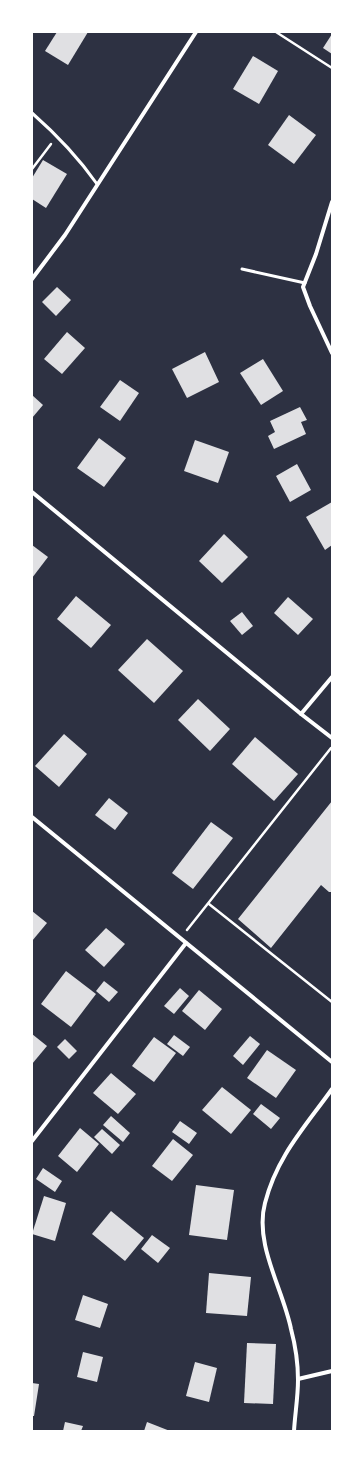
<svg xmlns="http://www.w3.org/2000/svg" width="364" height="1463" viewBox="0 0 364 1463" font-family="Georgia,serif">
  <rect width="100%" height="100%" fill="#2d3142"/>
  <g fill="#e0e0e3">
    <path d="M57 32H88L68 65 45 51Z"/>
    <path d="M332 34V54L323 48Z"/>
    <path d="M253 56 278 71 259 104 233 89Z"/>
    <path d="M289 115 316 135 294 164 268 145Z"/>
    <path d="M43 160 67 174 46 208 32 199V178Z"/>
    <path d="M57 287 71 300 56 316 42 302Z"/>
    <path d="M67 332 85 348 62 374 44 359Z"/>
    <path d="M205 352 219 382 187 398 172 369Z"/>
    <path d="M263 359 283 391 261 405 240 373Z"/>
    <path d="M120 380 139 393 120 421 100 407Z"/>
    <path d="M32 395 43 405 32 418Z"/>
    <path d="M300 407 307 420 301 422 306 434 274 449 268 436 275 432 270 421Z"/>
    <path d="M99 438 126 458 104 487 77 468Z"/>
    <path d="M195 440 229 452 218 483 184 471Z"/>
    <path d="M297 464 311 490 290 502 276 476Z"/>
    <path d="M332 502V545L325 550 306 517Z"/>
    <path d="M224 534 248 557 222 583 199 561Z"/>
    <path d="M32 545 48 557 32 578Z"/>
    <path d="M76 596 111 625 91 648 57 619Z"/>
    <path d="M288 597 313 619 298 635 274 613Z"/>
    <path d="M242 612 253 626 242 635 230 621Z"/>
    <path d="M147 639 183 671 154 703 118 670Z"/>
    <path d="M198 699 230 729 210 751 178 720Z"/>
    <path d="M64 734 87 754 59 787 35 766Z"/>
    <path d="M255 737 298 774 274 801 232 764Z"/>
    <path d="M109 798 128 813 115 830 95 815Z"/>
    <path d="M332 801V892H329L321 885 271 948 238 919Z"/>
    <path d="M211 822 233 838 193 889 172 873Z"/>
    <path d="M32 911 47 923 32 941Z"/>
    <path d="M106 928 125 944 104 967 85 950Z"/>
    <path d="M66 971 96 994 71 1027 41 1004Z"/>
    <path d="M104 981 118 992 109 1002 96 991Z"/>
    <path d="M180 988 189 996 174 1014 164 1006Z"/>
    <path d="M199 990 222 1009 205 1030 182 1011Z"/>
    <path d="M32 1034 47 1046 32 1064Z"/>
    <path d="M174 1035 190 1047 183 1056 167 1044Z"/>
    <path d="M250 1036 260 1044 243 1065 233 1056Z"/>
    <path d="M154 1037 176 1053 154 1082 132 1066Z"/>
    <path d="M65 1039 77 1051 69 1059 57 1047Z"/>
    <path d="M267 1050 296 1070 276 1098 247 1078Z"/>
    <path d="M111 1073 136 1094 118 1114 93 1093Z"/>
    <path d="M222 1087 251 1110 231 1134 202 1110Z"/>
    <path d="M261 1104 280 1118 271 1129 253 1114Z"/>
    <path d="M111 1116 130 1133 123 1142 103 1125Z"/>
    <path d="M180 1121 197 1133 189 1144 172 1132Z"/>
    <path d="M80 1128 99 1144 77 1172 58 1156Z"/>
    <path d="M102 1129 120 1145 112 1154 94 1137Z"/>
    <path d="M173 1139 193 1155 172 1181 152 1166Z"/>
    <path d="M43 1168 62 1181 55 1192 36 1179Z"/>
    <path d="M196 1185 234 1190 227 1240 189 1235Z"/>
    <path d="M44 1196 66 1203 55 1241 32 1234Z"/>
    <path d="M111 1211 144 1238 125 1261 92 1234Z"/>
    <path d="M152 1235 170 1248 158 1263 141 1249Z"/>
    <path d="M209 1273 251 1277 247 1316 206 1313Z"/>
    <path d="M83 1295 108 1304 100 1328 75 1320Z"/>
    <path d="M247 1343 276 1344 273 1404 244 1403Z"/>
    <path d="M83 1352 103 1357 97 1382 77 1377Z"/>
    <path d="M195 1362 217 1368 209 1402 186 1396Z"/>
    <path d="M32 1383 39 1384 34 1416H32Z"/>
    <path d="M65 1422 83 1426 81 1431H63Z"/>
    <path d="M147 1422 170 1431H144Z"/>
  </g>
  <g fill="none" stroke-linecap="round" stroke-linejoin="round">
    <g stroke="#fff" stroke-width="2.5">
      <path d="M276 32 332 68"/>
      <path d="M32 169 51 144"/>
      <path d="M209 904 332 1002"/>
      <path d="M187 930 331 748"/>
    </g>
    <g stroke="#fff" stroke-width="3">
      <path d="M32 113C57 135 78 157 97 184"/>
      <path d="M242 269 305 283"/>
    </g>
    <g stroke="#fff" stroke-width="4">
      <path d="M332 202 316 254 303 287 310 306 332 353"/>
      <path d="M32 279 65 235 196 32"/>
      <path d="M32 492 301 714 332 738"/>
      <path d="M301 714 332 677"/>
      <path d="M32 817 332 1062"/>
      <path d="M32 1141 186 943"/>
      <path d="M298 1379 332 1371"/>
      <path d="M294 1431C295 1414 298 1397 298 1380 298 1364 295 1344 291 1329 283 1289 254 1244 265 1203 277 1156 305 1127 332 1089"/>
    </g>
  </g>
  <rect width="364" height="1463" fill="none" stroke="#ffffff" stroke-width="66"/>
</svg>
